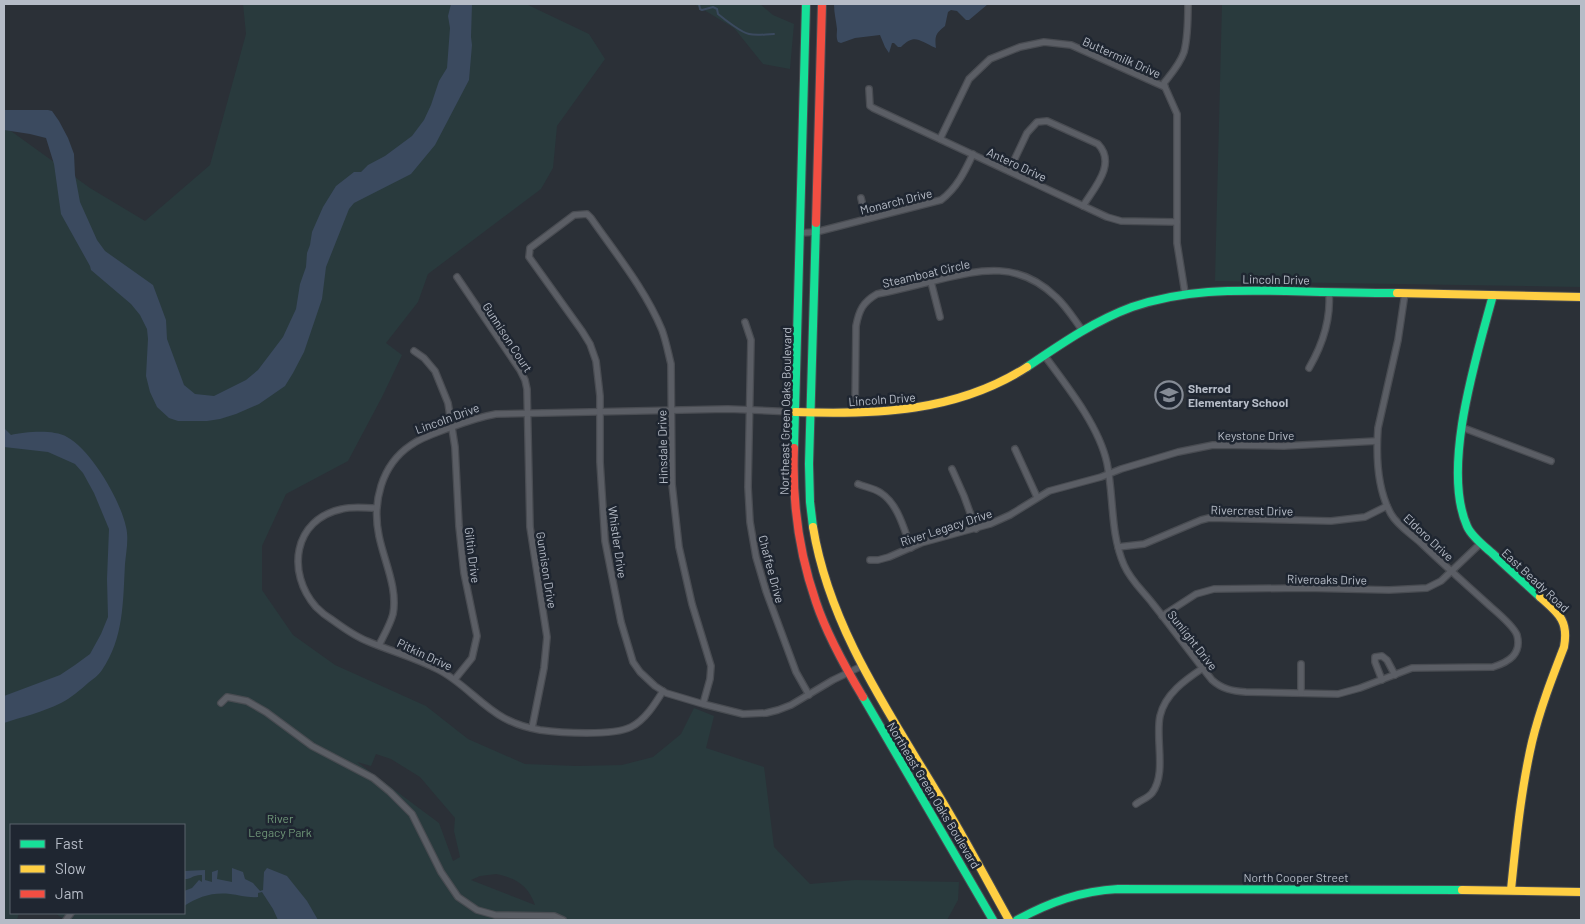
<svg xmlns="http://www.w3.org/2000/svg" width="1585" height="924" viewBox="0 0 1585 924" font-family="Barlow,sans-serif">
  <rect width="100%" height="100%" fill="#2b3037"/>
  <g fill="#293a3d" fill-rule="evenodd">
    <path d="M243 4H526L589 34 605 59 557 126 553 168 541 189 428 274 418 302 386 343 402 355 382 397 348 461 286 494 262 546V590L293 635 335 665 426 706 468 739 525 764 577 766 622 765 653 757 681 734 694 708 714 716 706 748 764 767 774 847 810 884 855 880 959 882 958 900 947 920H65L55 913H184V825H11V913H19L17 920H4V126L90 188 145 221 210 165 246 34ZM376 754 391 759 420 777 455 818 454 831 460 857 453 861 439 823 357 762 371 766ZM496 874C516 878 528 885 535 905L471 880 480 876Z"/>
    <path d="M694 4H760L773 15 794 24 790 69 763 64 734 28Z"/>
    <path d="M1222 4H1581V287L1215 281Z"/>
  </g>
  <g fill="#3b4a5f">
    <path d="M451 4H472L471 37 472 45 469 80 435 145 411 174 354 203 349 209 326 267 322 299 304 352 293 373 285 386 259 404 236 414 220 419 207 421H178L169 418 157 407 150 392 146 376 148 339 147 329 140 315 131 304 91 270 90 266 61 214 54 164 46 138 30 134 4 130V110H48L52 111 59 121 68 138 74 154 75 175 80 202 97 240 105 251 153 285 166 320 167 339 184 385 195 394 214 396 246 380 258 370 283 337 296 309 300 284 306 267 307 253 310 245 312 232 323 207 336 186 354 172H361L368 165 385 156 412 136 424 120 431 105 439 81 447 68 450 28 448 16Z"/>
    <path d="M834 4H988L969 20H966L957 11 951 10 948 12 945 26C935 34 935 36 936 48 919 41 915 33 901 47H898L894 43H892L889 53 885 47 880 35 855 38 841 43 838 42C836 37 837 34 837 29 836 20 834 13 834 4Z"/>
    <path d="M4 428 11 435C25 432 53 429 67 437 91 450 120 499 126 527 129 539 126 552 125 564 123 601 124 638 102 670 99 675 93 679 88 683 80 690 71 698 61 703 43 712 22 717 4 723V696L60 675 75 665 90 654 101 634 108 617 107 579 109 529 94 493 83 473 75 464 48 452 4 447Z"/>
    <path d="M232 868 243 872 245 879 253 883 260 891 263 890 264 872 267 868 287 876 307 901 318 920H278L273 909 262 892 258 893V897C248 898 239 895 230 894 212 892 198 897 184 906V891L192 888 199 880 202 882V875C194 874 190 880 184 879V871L205 870V880L212 882V872L218 870 217 879 232 882Z"/>
  </g>
  <g fill="none" stroke-linecap="round" stroke-linejoin="round">
    <path stroke="#3b4a5f" stroke-width="2" d="M699 4 700 9 702 10 713 7 717 9 718 14C724 19 742 33 749 34 757 36 766 34 774 34"/>
    <g stroke="#494c52" stroke-width="8">
      <g id="street">
        <path d="M1165 87 1164 83C1171 74 1180 64 1184 52 1188 37 1188 20 1188 4"/>
        <path d="M869 89 870 106 873 108 1107 217 1121 221 1177 222"/>
        <path d="M940 139 969 79 990 59 1020 47 1044 42 1071 45 1165 87 1177 114V243L1185 293"/>
        <path d="M1009 171 1027 133 1037 122 1047 121 1098 144C1117 164 1094 188 1083 206"/>
        <path d="M861 198 866 219"/>
        <path d="M800 233 816 232 941 200C957 188 965 171 973 154"/>
        <path d="M457 277 520 370 525 380 527 389 530 527 547 637 544 668 532 728"/>
        <path d="M931 282 940 317"/>
        <path d="M745 322 751 340 748 487 750 522 756 557 766 591 796 672 809 695"/>
        <path d="M414 351 424 358 435 371 448 403 455 447 459 526 464 573 477 636 472 658 455 679"/>
        <path d="M1044 355C1067 386 1099 426 1107 463 1114 497 1110 533 1124 565 1131 581 1143 591 1153 604 1173 629 1192 655 1212 680 1222 689 1232 691 1246 692L1338 694 1360 688 1412 668 1493 667C1509 662 1522 654 1517 635 1514 627 1498 613 1491 607 1468 586 1444 565 1421 543 1411 534 1397 525 1391 514 1377 489 1376 456 1378 428L1398 340 1405 293"/>
        <path d="M1309 368C1323 344 1331 319 1329 292"/>
        <path d="M855 413 856 326C859 310 863 302 877 294 897 290 917 285 937 280 982 269 1019 261 1056 297 1066 306 1074 319 1082 330"/>
        <path d="M1461 427 1551 461"/>
        <path d="M1015 449 1037 497"/>
        <path d="M952 469 964 496 976 529"/>
        <path d="M858 484C865 487 874 488 881 493 898 504 904 529 911 548"/>
        <path d="M376 508C365 508 353 506 342 509 293 519 286 573 316 607 321 612 326 616 331 619 342 627 354 636 367 641 390 651 414 657 437 669 462 681 480 705 504 718 515 724 528 728 540 730 561 733 613 736 631 727 645 720 655 704 663 691"/>
        <path d="M1118 547 1144 544 1201 520 1209 518 1331 521 1365 517 1387 506"/>
        <path d="M870 560H878L889 557 921 543 990 524 1010 515 1049 491 1101 477 1121 469 1178 452 1213 445 1284 446 1377 441"/>
        <path d="M1162 616 1196 594 1214 589 1305 588 1389 590 1427 588 1441 581 1481 543"/>
        <path d="M379 645C384 635 390 625 393 614 398 588 384 561 379 536 372 503 381 465 411 445 422 437 436 433 449 428 465 422 479 417 496 414L728 409 795 412"/>
        <path d="M1382 680 1375 662V657L1382 656 1387 660 1395 675"/>
        <path d="M1301 693V664"/>
        <path d="M221 703 227 697 247 701 266 712 312 746 373 778 390 792 412 814 441 872 458 897 477 910 495 915 554 916 563 920"/>
        <path d="M703 704 710 679 711 666 692 604 679 547 672 484 671 364C668 352 666 341 662 330 645 289 616 254 591 218L587 214 574 215 530 248 529 257 582 331 590 344 596 361 600 396V462L605 541 621 622 633 662 640 672 655 686 666 693 703 704 743 714 766 713 778 710 791 705 833 680 862 666"/>
        <path d="M1136 804C1141 800 1148 798 1152 793 1167 773 1155 739 1160 716 1165 694 1185 680 1203 668"/>
        <path d="M66 920 71 913"/>
      </g>
    </g>
    <g stroke="#494c52" stroke-width="10">
      <g id="fast">
        <path d="M1493 295C1477 355 1441 467 1467 526 1471 536 1484 546 1492 553 1508 568 1524 582 1540 597"/>
        <path d="M1027 367C1061 344 1094 321 1132 307 1184 289 1233 290 1286 291 1323 292 1360 293 1397 293"/>
        <path d="M794 448 806 4"/>
        <path d="M813 527 810 502 809 464 816 223"/>
        <path d="M863 697 993 920"/>
        <path d="M1017 920C1050 902 1081 891 1118 889L1462 890"/>
      </g>
    </g>
    <g stroke="#494c52" stroke-width="10">
      <g id="slow">
        <path d="M1397 293 1581 297"/>
        <path d="M795 412C876 415 957 412 1027 367"/>
        <path d="M813 527C829 625 886 708 936 791 962 833 985 877 1009 920"/>
        <path d="M1462 890 1581 892"/>
        <path d="M1511 890C1516 840 1521 790 1532 742 1540 709 1552 678 1564 647 1569 620 1558 613 1540 597"/>
      </g>
    </g>
    <g stroke="#494c52" stroke-width="10">
      <g id="jam">
        <path d="M816 223 822 4"/>
        <path d="M794 448C792 500 799 553 816 602 827 635 845 667 863 697"/>
      </g>
    </g>
    <use href="#street" stroke="#5b5e65" stroke-width="5.5"/>
    <use href="#fast" stroke="#16e098" stroke-width="8"/>
    <use href="#slow" stroke="#ffcf43" stroke-width="8"/>
    <use href="#jam" stroke="#f24e42" stroke-width="8"/>
  </g>
  <defs>
    <g id="school-ring" transform="scale(1.4375)"><circle r="9.5" fill="#1f2631" stroke="#858b95" stroke-width="1.5"/><path d="M0-5L7-2L0 1L-7-2ZM-4 1L0 2.5L4 1V4Q0 6-4 4Z" fill="#858b95"/></g>
  </defs>
  <g fill-rule="evenodd">
    <use href="#school-ring" x="1169" y="395"/>
  </g>
  <g text-anchor="middle" dominant-baseline="central" stroke-width="5" stroke-linejoin="round" paint-order="stroke">
    <g font-size="12" fill="#b6bcc7" stroke="#1f2631">
      <text transform="translate(1122 57) rotate(24)">Buttermilk Drive</text>
      <text transform="translate(1017 164) rotate(25)">Antero Drive</text>
      <text transform="translate(896 201) rotate(-14)">Monarch Drive</text>
      <text transform="translate(926 273) rotate(-13)">Steamboat Circle</text>
      <text transform="translate(1276 279) rotate(1)">Lincoln Drive</text>
      <text transform="translate(508 337) rotate(57)">Gunnison Court</text>
      <text transform="translate(882 399) rotate(-4)">Lincoln Drive</text>
      <text transform="translate(785 411) rotate(-89)">Northeast Green Oaks Boulevard</text>
      <text transform="translate(447 418) rotate(-20)">Lincoln Drive</text>
      <text x="1256" y="435">Keystone Drive</text>
      <text transform="translate(662 447) rotate(-91)">Hinsdale Drive</text>
      <text transform="translate(1252 510) rotate(1)">Rivercrest Drive</text>
      <text transform="translate(946 527) rotate(-18)">River Legacy Drive</text>
      <text transform="translate(1429 537) rotate(43)">Eldoro Drive</text>
      <text transform="translate(618 542) rotate(82)">Whistler Drive</text>
      <text transform="translate(473 555) rotate(83)">Giltin Drive</text>
      <text transform="translate(772 569) rotate(75)">Chaffee Drive</text>
      <text transform="translate(547 570) rotate(81)">Gunnison Drive</text>
      <text transform="translate(1327 579) rotate(1)">Riveroaks Drive</text>
      <text transform="translate(1536 580) rotate(43)">East Beady Road</text>
      <text transform="translate(1193 640) rotate(52)">Sunlight Drive</text>
      <text transform="translate(425 654) rotate(25)">Pitkin Drive</text>
      <text transform="translate(934 795) rotate(59)">Northeast Green Oaks Boulevard</text>
      <text x="1296" y="877">North Cooper Street</text>
    </g>
    <g font-size="12" font-weight="bold" fill="#b6bcc7" stroke="#1f2631" text-anchor="start">
      <text x="1188" y="388">Sherrod<tspan x="1188" dy="14">Elementary School</tspan></text>
    </g>
    <g font-size="12" fill="#6f9678" stroke="#1f2631">
      <text x="280" y="818">River<tspan x="280" dy="14">Legacy Park</tspan></text>
    </g>
  </g>
  <rect width="1585" height="924" fill="none" stroke="#b6bcc7" stroke-width="10"/>
  <rect x="10" y="824" width="175" height="90" fill="#1f2631" stroke="#5b626d"/>
  <rect x="20" y="840" width="25" height="8" fill="#16e098" stroke="#5b626d"/>
  <text x="55" y="849" font-size="15" fill="#b6bcc7">Fast</text>
  <rect x="20" y="865" width="25" height="8" fill="#ffcf43" stroke="#5b626d"/>
  <text x="55" y="874" font-size="15" fill="#b6bcc7">Slow</text>
  <rect x="20" y="890" width="25" height="8" fill="#f24e42" stroke="#5b626d"/>
  <text x="55" y="899" font-size="15" fill="#b6bcc7">Jam</text>
</svg>
